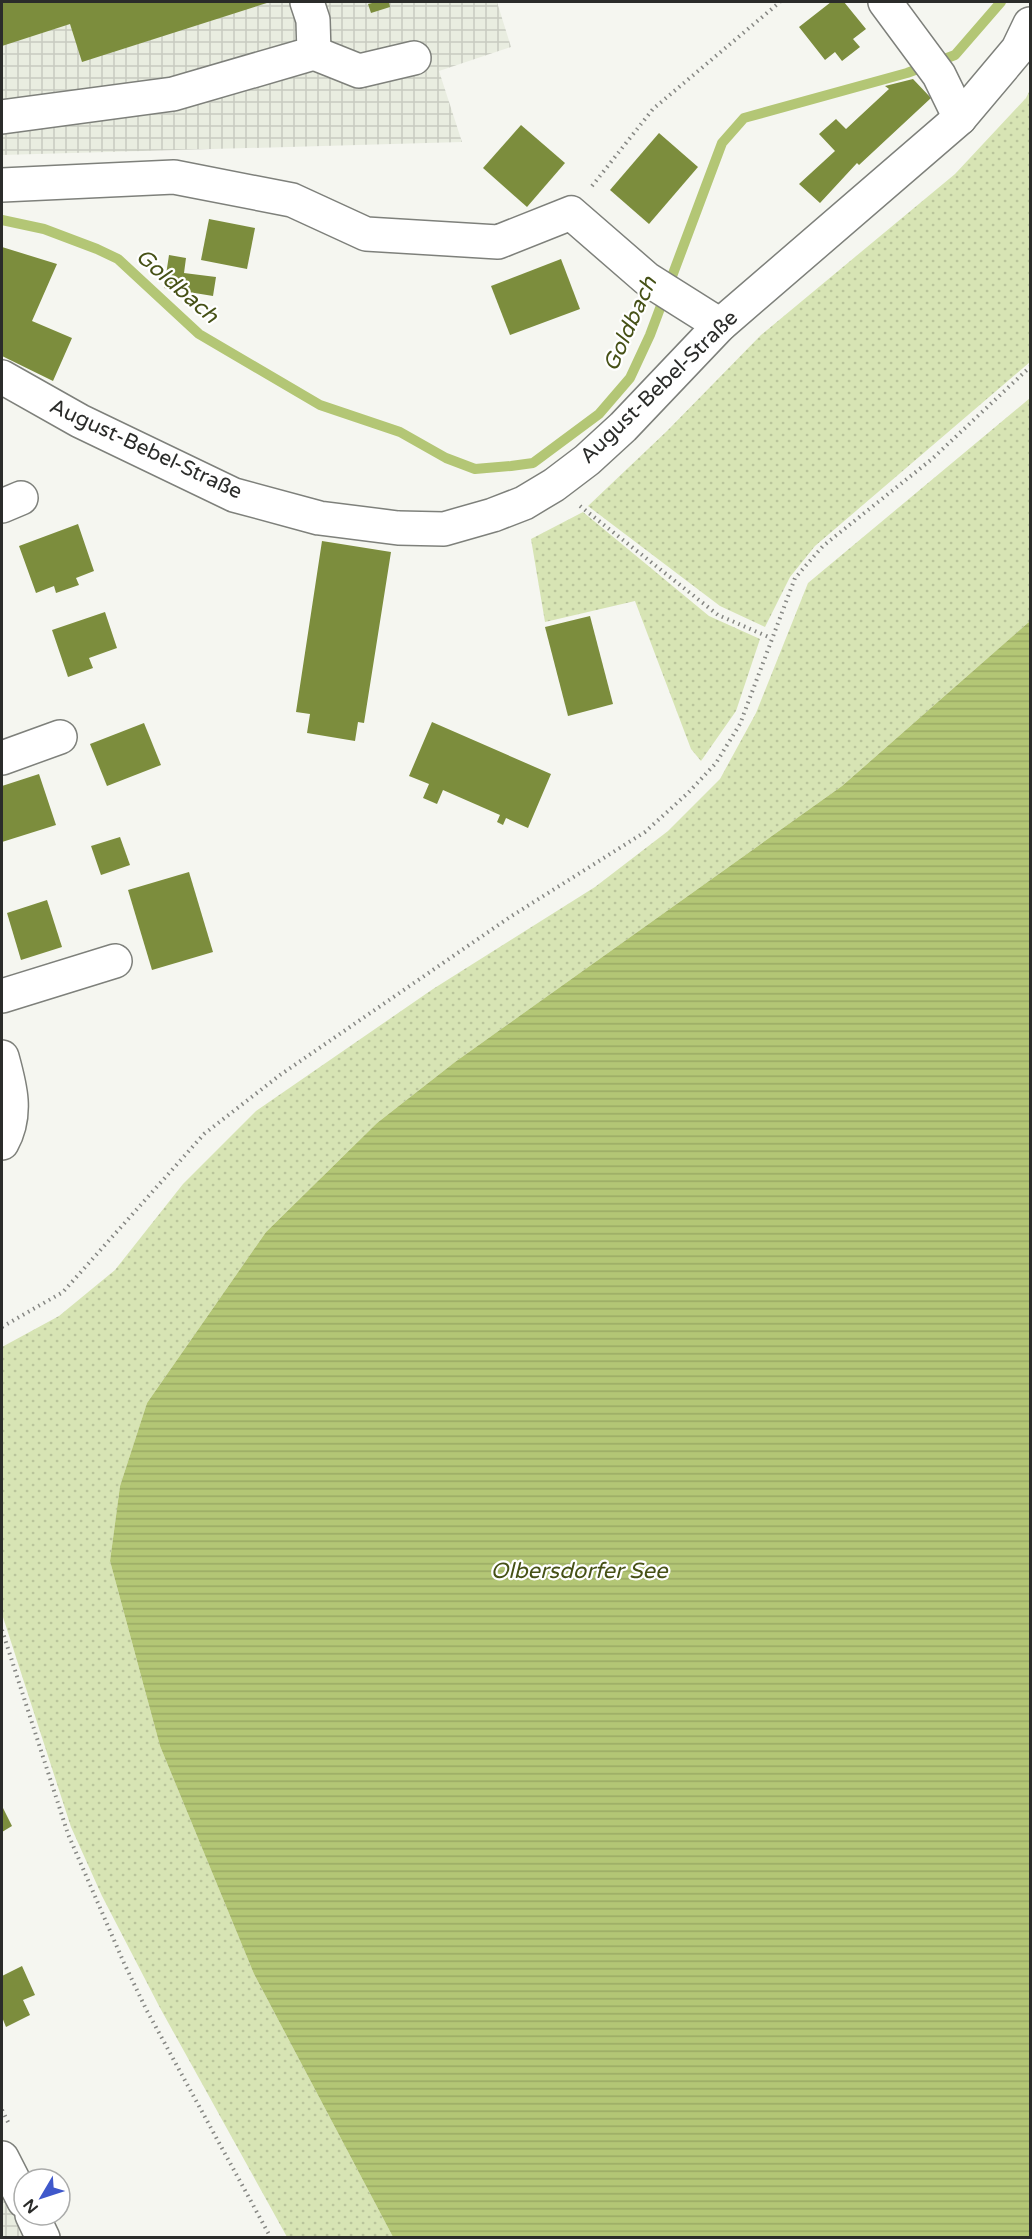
<svg xmlns="http://www.w3.org/2000/svg" width="1032" height="2239" viewBox="0 0 1032 2239" font-family="'Varela Round',sans-serif">
  <defs>
    <pattern id="industrial-grid" width="8" height="8" patternUnits="userSpaceOnUse" patternTransform="scale(1.5)"><rect width="8" height="8" fill="#e9ede0"/><path d="M0 4h8M4 0v8" fill="none" stroke="#c8cbc0"/></pattern>
    <pattern id="grass-dots" width="8" height="8" patternUnits="userSpaceOnUse" patternTransform="scale(1.5)"><rect width="8" height="8" fill="#d7e4b4"/><path d="M2 2h.1M6 6h.1" fill="none" stroke="#b9c49b" stroke-width="1.8" stroke-linecap="round"/></pattern>
    <pattern id="water-rules" width="6" height="5" patternUnits="userSpaceOnUse" patternTransform="scale(1.5)"><rect width="6" height="5" fill="#b3c675"/><path d="M0 2.5h6" fill="none" stroke="#9aaa65"/></pattern>
  </defs>
  <rect width="100%" height="100%" fill="#f5f6f0"/>
  <g fill="url(#industrial-grid)">
    <path d="M2 2H497L511 47 439 71 462 142 2 155Z"/>
    <path d="M2 2181 31 2237H2Z"/>
  </g>
  <g fill="url(#grass-dots)">
    <path d="M1030 90V362L815 546 790 577 765 627 720 606 588 506 667 431 761 335 955 174 1026 98Z"/>
    <path d="M1030 398V621L842 786 455 1062 377 1123 266 1232 147 1403 120 1486 110 1561 160 1746 254 1974 393 2237H287L159 2006 102 1896 71 1827 2 1614V1347L59 1316 115 1270 183 1184 256 1111 433 989 595 887 668 831 720 779 756 713 808 583Z"/>
    <path d="M583 512 709 616 760 639 736 711 701 761 691 749 635 601 545 622 531 539Z"/>
  </g>
  <path fill="url(#water-rules)" d="M1030 621V2237H393L254 1974 160 1746 110 1561 120 1486 147 1403 266 1232 377 1123 455 1062 842 786Z"/>
  <g fill="none" stroke-linecap="round" stroke-linejoin="round">
    <path stroke="#b3c675" stroke-width="10" d="M2 220 44 229 97 249 118 259 199 334 320 405 400 432 446 458 475 469 511 466 533 463 599 414 630 378 650 335 722 143 744 118 907 73 955 55 1001 2"/>
  </g>
  <g fill="#7c8d3d">
    <path d="M2 2H270L82 62 70 24 2 46Z"/>
    <path d="M376 2H389L390 7 371 13 368 4Z"/>
    <path d="M831 2H844L866 29 853 39 860 47 842 61 835 52 825 60 799 27Z"/>
    <path d="M913 79 931 98 859 165 857 163 820 203 799 184 835 151 819 134 836 119 846 129 889 89 885 86Z"/>
    <path d="M521 125 565 163 527 207 483 168Z"/>
    <path d="M659 133 698 167 649 224 610 190Z"/>
    <path d="M209 219 255 228 247 269 201 260Z"/>
    <path d="M2 247 57 264 32 321 72 338 53 381 2 356Z"/>
    <path d="M169 255 186 258 184 273 216 277 213 296 164 288Z"/>
    <path d="M561 259 580 309 510 335 491 286Z"/>
    <path d="M78 524 94 571 76 578 79 585 56 593 54 586 36 593 19 546Z"/>
    <path d="M322 541 391 552 364 723 358 722 355 741 307 733 310 714 296 712Z"/>
    <path d="M105 612 117 648 89 658 93 668 68 677 52 630Z"/>
    <path d="M590 616 613 704 568 716 545 627Z"/>
    <path d="M432 722 551 774 528 828 506 818 503 825 497 822 500 815 443 790 437 804 423 798 429 784 409 776Z"/>
    <path d="M144 723 161 765 107 786 90 744Z"/>
    <path d="M39 774 56 825 2 842V786Z"/>
    <path d="M120 837 130 865 101 875 91 846Z"/>
    <path d="M189 872 213 952 152 970 128 890Z"/>
    <path d="M47 900 62 947 21 960 7 913Z"/>
    <path d="M2 1806 12 1826 2 1832Z"/>
    <path d="M22 1966 35 1995 23 2000 30 2015 6 2027 2 2017V1976Z"/>
  </g>
  <g fill="none" stroke-linecap="round" stroke-linejoin="round">
    <g stroke="#7e807b" stroke-width="36">
      <g id="minor">
        <path d="M885 2 939 75 960 118"/>
        <path d="M314 53 359 71 414 58"/>
        <path d="M2 117 173 94 314 53 313 20 307 2"/>
        <path d="M2 185 174 177 292 200 366 234 498 242 571 213 647 279 720 325"/>
        <path d="M2 377 80 421 234 495 319 518 398 528 444 529 493 515 524 503 554 485 587 460 623 427 720 325 960 118 1018 49 1030 24"/>
        <path d="M2 506 21 498"/>
        <path d="M2 758 60 737"/>
        <path d="M2 996 115 961"/>
        <path d="M2 1057C10 1086 18 1114 2 1143"/>
        <path d="M2 2158 24 2201"/>
        <path d="M32 2215 43 2238"/>
      </g>
    </g>
    <g stroke="#868783" stroke-width="4" stroke-dasharray="1.5 4.5" stroke-linecap="butt">
      <path d="M592 186 653 109 780 2"/>
      <path d="M580 506 718 615 771 638"/>
      <path d="M2 1327 63 1292 204 1134 280 1075 510 917 645 832 688 793 716 763 740 724 795 578 823 546 932 459 1030 367"/>
      <path d="M2 1630 68 1834 124 1963 146 2009 271 2238"/>
      <path d="M2 2110 10 2126"/>
    </g>
    <use href="#minor" stroke="#fff" stroke-width="33"/>
  </g>
  <g text-anchor="middle" dominant-baseline="central" stroke-width="4.5" stroke-linejoin="round" paint-order="stroke">
    <g font-size="21" fill="#2b2c2a" stroke="#fff">
      <text transform="translate(659 387) rotate(-44)">August-Bebel-Straße</text>
      <text transform="translate(146 449) rotate(25)">August-Bebel-Straße</text>
    </g>
    <g font-size="22" font-style="italic" fill="#465116" stroke="#fff">
      <text transform="translate(177 286) rotate(41)">Goldbach</text>
      <text transform="translate(630 324) rotate(-66)">Goldbach</text>
      <text x="579" y="1571">Olbersdorfer See</text>
    </g>
  </g>
  <rect width="1032" height="2239" fill="none" stroke="#2b2c2a" stroke-width="6"/>
  <g transform="translate(42 2197) rotate(231)"><circle r="28" fill="#ffffff" stroke="#aaabaa" stroke-width="1.5"/>
  <path d="M0-4.5L10 22L0 15L-10 22Z" fill="#3f58cb"/>
  <text y="-9" font-size="16" font-weight="bold" text-anchor="middle" fill="#2b2c2a">N</text>
  </g>
</svg>
